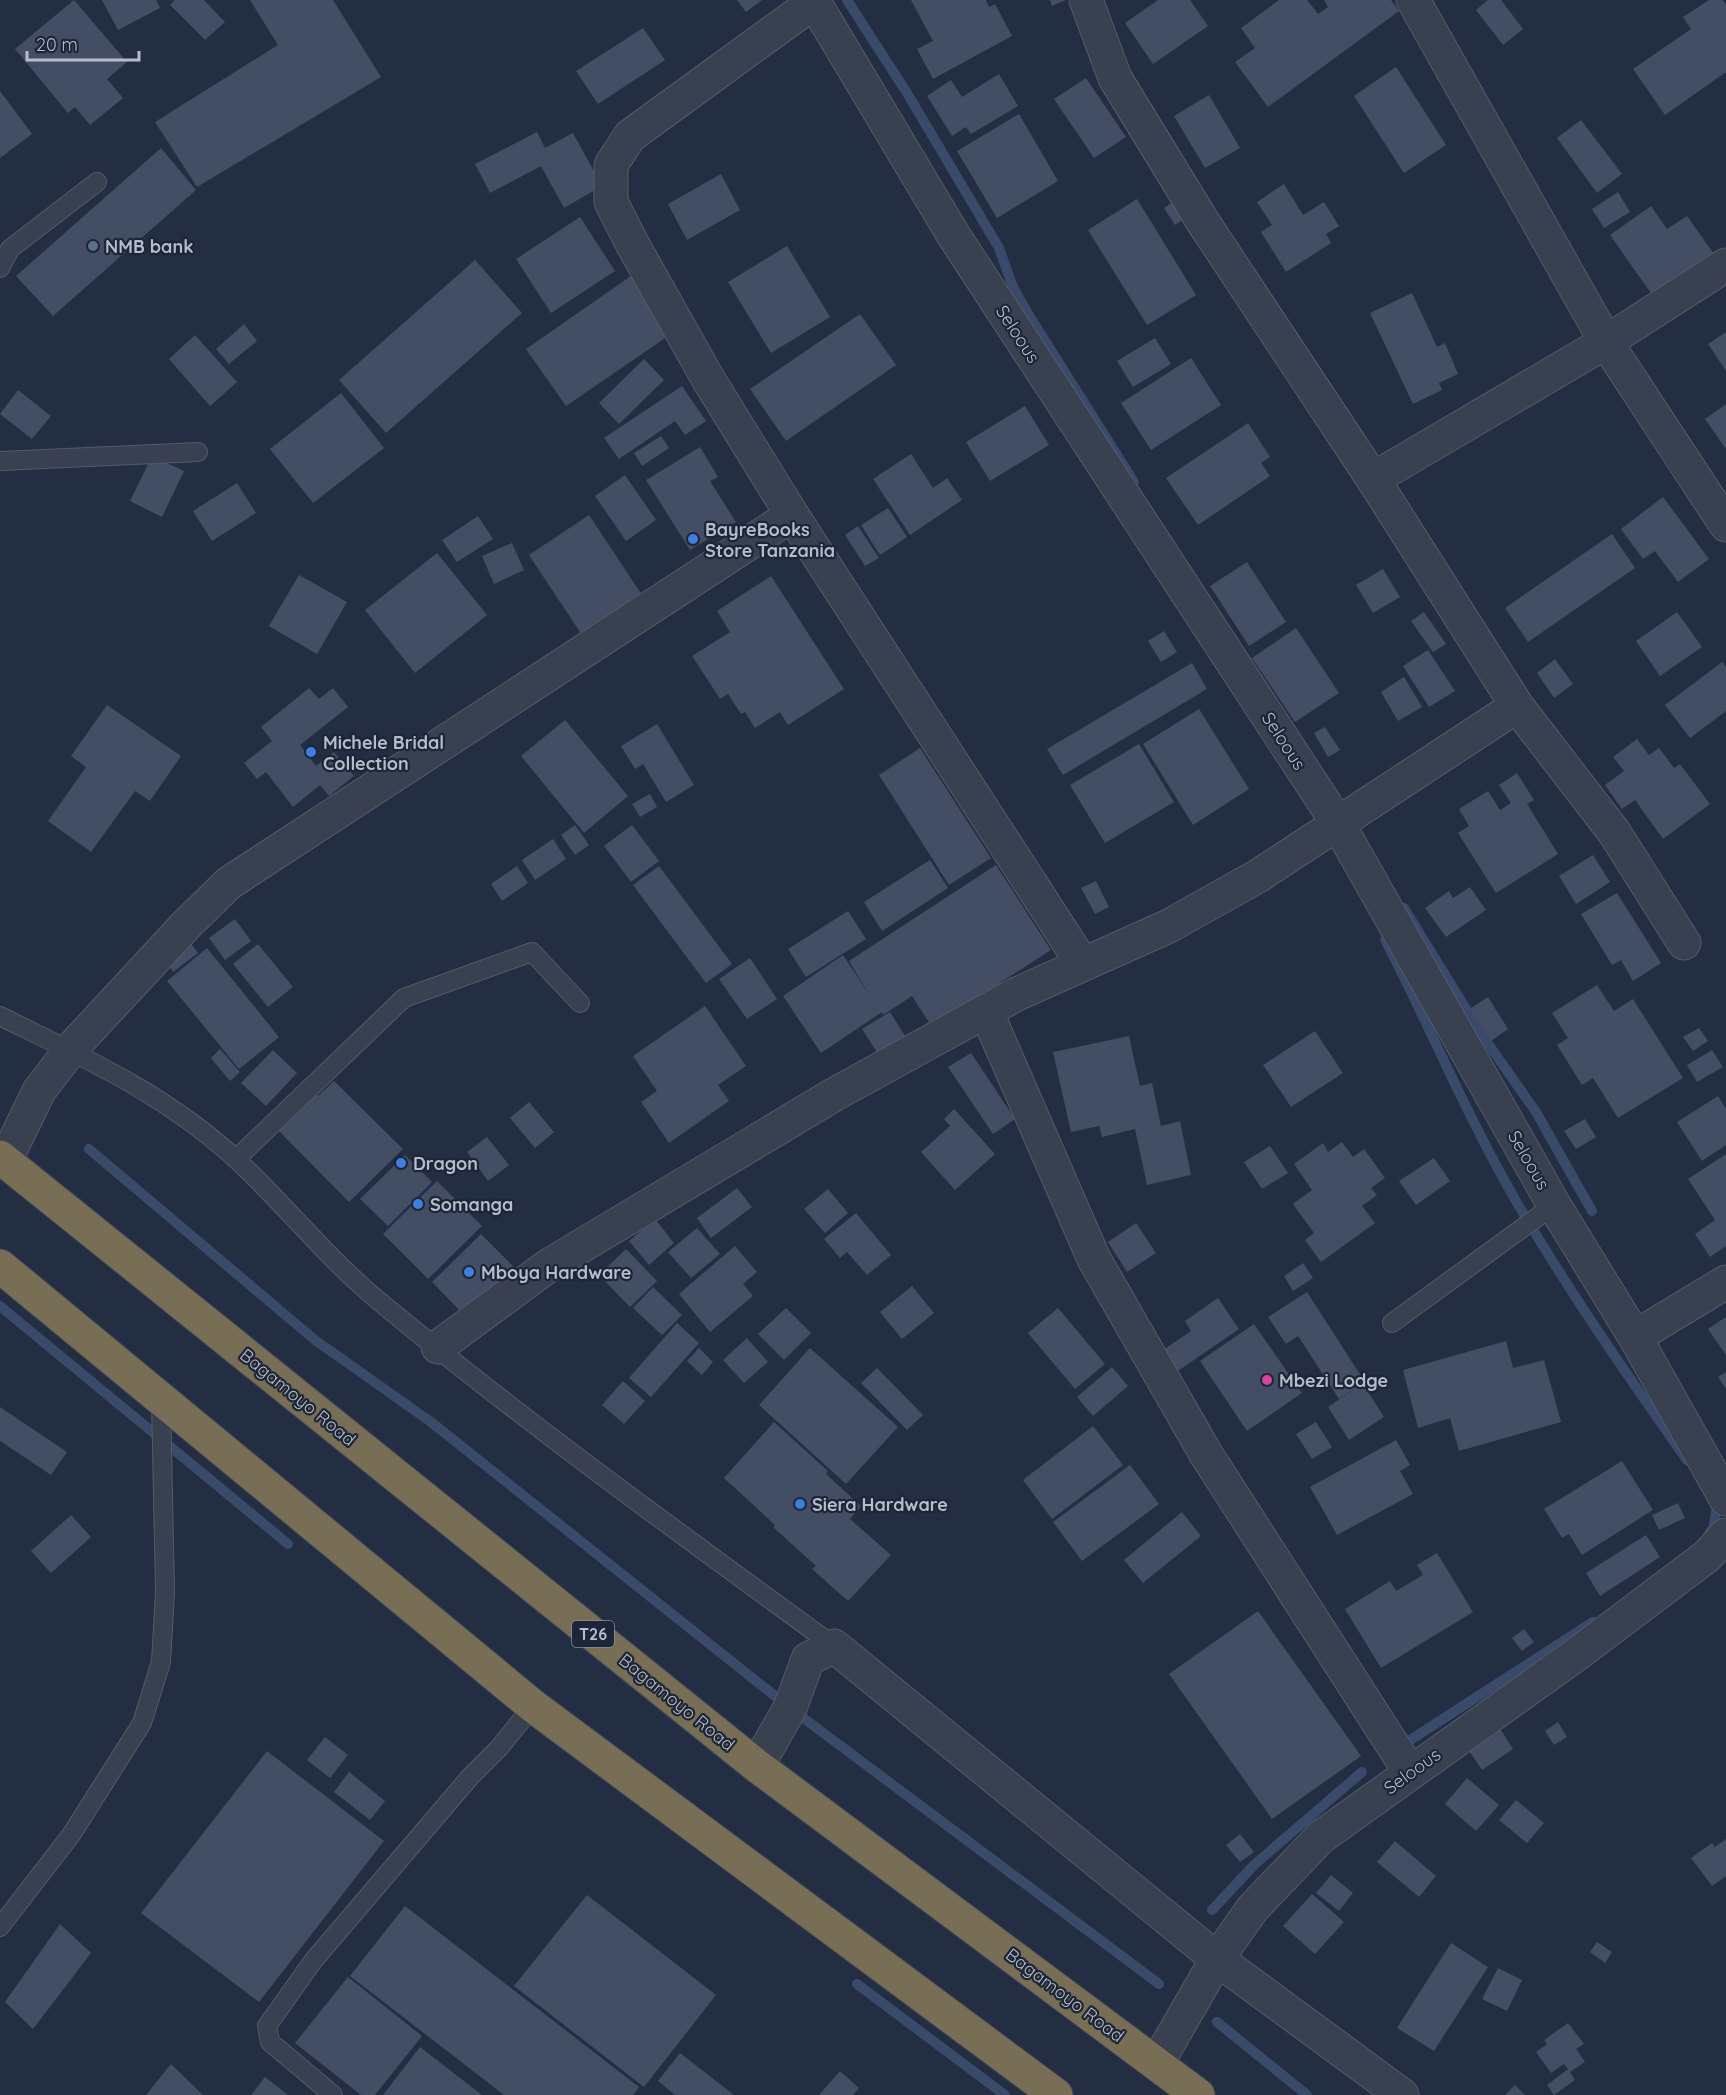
<svg xmlns="http://www.w3.org/2000/svg" width="1726" height="2095" viewBox="0 0 1726 2095" font-family="Quicksand,sans-serif">
  <rect width="100%" height="100%" fill="#242e42"/>
  <g fill="none" stroke-linecap="round" stroke-linejoin="round">
    <g stroke="#394a6b" stroke-width="10">
      <path d="M847 0 907 93 999 248 1013 287 1028 314 1134 482"/>
      <path d="M1404 908 1482 1035 1536 1112 1592 1211"/>
      <path d="M1385 940C1430 1026 1467 1117 1516 1201 1568 1290 1627 1375 1687 1460"/>
      <path d="M89 1149 315 1340 431 1422 790 1708 1159 1984"/>
      <path d="M0 1306 288 1544"/>
      <path d="M1708 1536 1713 1528 1717 1508 1713 1501"/>
      <path d="M1401 1746 1593 1622"/>
      <path d="M1212 1910 1254 1865 1362 1772"/>
      <path d="M857 1984 1005 2095"/>
      <path d="M1217 2022 1307 2095"/>
    </g>
  </g>
  <g fill="#434e64">
    <path d="M74 0 127 62 107 79 123 98 90 125 75 107 68 113 15 49Z"/>
    <path d="M102 0H156L160 8 118 30Z"/>
    <path d="M175 0H204L225 22 205 40 170 5Z"/>
    <path d="M250 0H333L381 77 197 187 155 122 278 45Z"/>
    <path d="M737 0H762L746 12Z"/>
    <path d="M911 0H986L989 7 995 4 1012 36 933 79 917 49 933 41Z"/>
    <path d="M1050 0H1066L1052 6Z"/>
    <path d="M1158 0H1190L1208 26 1153 64 1125 23Z"/>
    <path d="M1279 0H1307L1318 14 1328 7 1324 0H1391L1399 11 1268 107 1235 62 1255 48 1241 28Z"/>
    <path d="M1488 0H1501L1523 29 1503 45 1476 10Z"/>
    <path d="M1709 0H1723L1726 5V72L1665 115 1633 69 1691 29 1683 17Z"/>
    <path d="M643 28 665 60 598 104 576 71Z"/>
    <path d="M1396 67 1446 145 1404 173 1354 96Z"/>
    <path d="M999 74 1018 106 971 134 966 127 952 136 927 96 951 80 962 97Z"/>
    <path d="M1086 78 1126 137 1094 158 1054 99Z"/>
    <path d="M0 91 32 134 0 158Z"/>
    <path d="M1209 95 1240 148 1205 168 1174 116Z"/>
    <path d="M1019 114 1058 181 997 218 957 151Z"/>
    <path d="M1581 120 1622 174 1597 193 1557 138Z"/>
    <path d="M537 132 545 148 573 133 602 186 564 208 541 166 490 193 475 164Z"/>
    <path d="M161 148 196 190 53 316 16 276Z"/>
    <path d="M721 174 740 210 687 240 668 204Z"/>
    <path d="M1284 184 1303 215 1324 202 1339 226 1326 234 1331 243 1286 272 1261 232 1272 225 1257 202Z"/>
    <path d="M1618 192 1630 212 1604 228 1592 209Z"/>
    <path d="M1137 199 1196 295 1147 325 1088 230Z"/>
    <path d="M1176 200 1187 217 1175 225 1164 208Z"/>
    <path d="M1651 206 1667 229 1687 216 1716 257 1655 299 1610 235Z"/>
    <path d="M580 217 615 271 551 313 516 259Z"/>
    <path d="M787 246 830 317 771 353 728 282Z"/>
    <path d="M475 260 522 313 386 433 339 380Z"/>
    <path d="M631 276 671 334 566 406 526 349Z"/>
    <path d="M1412 293 1437 347 1445 343 1458 374 1439 383 1442 390 1413 404 1370 313Z"/>
    <path d="M860 314 896 365 786 441 750 389Z"/>
    <path d="M244 324 257 341 229 364 216 349Z"/>
    <path d="M1726 332V371L1708 344Z"/>
    <path d="M195 335 237 382 210 406 169 359Z"/>
    <path d="M1155 338 1171 364 1133 387 1117 361Z"/>
    <path d="M1191 358 1221 405 1151 450 1121 403Z"/>
    <path d="M644 359 664 380 619 424 599 403Z"/>
    <path d="M682 386 706 421 685 435 675 421 619 459 604 438Z"/>
    <path d="M18 390 51 416 32 439 0 414Z"/>
    <path d="M341 393 384 448 313 503 270 449Z"/>
    <path d="M1726 404V449L1705 419Z"/>
    <path d="M1025 406 1049 445 990 481 966 442Z"/>
    <path d="M1248 423 1270 457 1261 463 1270 476 1198 525 1166 478Z"/>
    <path d="M661 436 669 448 642 466 634 453Z"/>
    <path d="M700 447 718 477 710 481 736 522 690 550 646 480Z"/>
    <path d="M911 454 933 488 947 478 962 500 910 535 873 479Z"/>
    <path d="M152 456 184 471 162 517 130 501Z"/>
    <path d="M625 475 656 520 626 541 595 496Z"/>
    <path d="M237 483 256 513 212 541 193 511Z"/>
    <path d="M1663 497 1709 559 1678 582 1655 551 1643 559 1621 529Z"/>
    <path d="M888 508 907 537 880 555 861 525Z"/>
    <path d="M589 515 644 598 584 638 529 555Z"/>
    <path d="M478 516 493 539 457 562 442 540Z"/>
    <path d="M858 526 879 558 865 566 845 535Z"/>
    <path d="M1612 534 1635 568 1528 642 1505 608Z"/>
    <path d="M512 543 524 570 494 584 482 556Z"/>
    <path d="M437 553 487 615 415 673 365 610Z"/>
    <path d="M1247 562 1286 622 1249 646 1210 586Z"/>
    <path d="M1383 569 1400 597 1373 613 1356 585Z"/>
    <path d="M299 575 347 602 317 654 269 626Z"/>
    <path d="M771 576 844 689 788 725 780 712 755 728 745 712 741 714 728 694 720 699 692 656 730 632 717 611Z"/>
    <path d="M1424 612 1446 644 1433 652 1411 621Z"/>
    <path d="M1677 612 1702 647 1660 676 1636 641Z"/>
    <path d="M1296 628 1339 693 1295 722 1252 658Z"/>
    <path d="M1164 631 1177 652 1161 662 1148 641Z"/>
    <path d="M1428 650 1455 691 1429 707 1403 666Z"/>
    <path d="M1555 659 1573 684 1554 698 1537 673Z"/>
    <path d="M1722 662 1726 667V711L1690 738 1665 705Z"/>
    <path d="M1192 663 1207 689 1063 775 1047 749Z"/>
    <path d="M1404 677 1422 707 1398 721 1381 692Z"/>
    <path d="M309 688 319 699 333 688 348 707 300 745 316 766 334 752 354 776 329 796 320 785 293 807 266 772 257 779 244 763 272 741 261 727Z"/>
    <path d="M107 705 181 756 150 801 135 791 91 852 48 821 86 767 71 756Z"/>
    <path d="M1199 709 1249 789 1193 825 1143 744Z"/>
    <path d="M565 720 628 796 584 833 521 756Z"/>
    <path d="M657 724 694 785 666 802 643 764 635 769 621 746Z"/>
    <path d="M1325 727 1340 750 1328 757 1314 733Z"/>
    <path d="M1637 739 1649 755 1659 748 1674 768 1680 764 1710 804 1663 839 1635 800 1622 809 1605 785 1624 771 1613 757Z"/>
    <path d="M1139 744 1174 802 1105 843 1070 785Z"/>
    <path d="M920 748 991 858 949 885 879 775Z"/>
    <path d="M1517 773 1534 800 1527 804 1558 854 1496 893 1458 833 1469 826 1459 809 1488 791 1500 810 1511 803 1499 785Z"/>
    <path d="M650 794 657 807 640 817 632 804Z"/>
    <path d="M575 825 589 845 575 855 561 835Z"/>
    <path d="M632 825 659 861 631 882 604 846Z"/>
    <path d="M553 839 566 859 535 880 522 860Z"/>
    <path d="M1593 855 1610 882 1576 904 1559 876Z"/>
    <path d="M930 860 948 888 882 931 864 902Z"/>
    <path d="M996 865 1051 950 932 1027 912 996 883 1015 882 1012 821 1053 783 996 843 955 869 994 849 961Z"/>
    <path d="M517 866 528 883 502 901 491 884Z"/>
    <path d="M659 866 732 964 706 983 633 885Z"/>
    <path d="M1096 881 1109 907 1095 914 1081 888Z"/>
    <path d="M1470 887 1486 910 1446 937 1425 908 1449 891 1453 898Z"/>
    <path d="M1617 893 1661 963 1633 981 1621 960 1612 965 1581 914Z"/>
    <path d="M848 911 866 939 806 977 788 949Z"/>
    <path d="M235 919 251 941 225 960 209 938Z"/>
    <path d="M188 940 198 953 173 972 163 958Z"/>
    <path d="M258 944 293 987 268 1007 233 964Z"/>
    <path d="M207 948 279 1037 239 1069 167 981Z"/>
    <path d="M750 958 777 999 747 1019 719 979Z"/>
    <path d="M1597 985 1614 1011 1633 999 1683 1078 1618 1118 1593 1078 1582 1085 1557 1045 1568 1038 1552 1013Z"/>
    <path d="M1488 997 1508 1029 1491 1041 1470 1009Z"/>
    <path d="M705 1006 746 1066 718 1085 729 1101 669 1143 641 1102 657 1091 633 1056Z"/>
    <path d="M890 1012 907 1039 880 1057 862 1029Z"/>
    <path d="M1699 1028 1708 1041 1693 1051 1683 1037Z"/>
    <path d="M1315 1031 1343 1073 1291 1107 1263 1065Z"/>
    <path d="M1129 1036 1140 1086 1152 1083 1161 1126 1180 1121 1191 1175 1147 1185 1135 1129 1102 1137 1099 1126 1071 1132 1053 1052Z"/>
    <path d="M220 1049 240 1072 230 1081 211 1058Z"/>
    <path d="M273 1050 297 1073 266 1106 241 1083Z"/>
    <path d="M1712 1050 1723 1067 1697 1082 1687 1065Z"/>
    <path d="M971 1053 1015 1119 993 1134 948 1067Z"/>
    <path d="M334 1081 403 1149 349 1202 276 1128 313 1091 318 1096Z"/>
    <path d="M1718 1096 1726 1109V1145L1702 1161 1677 1122Z"/>
    <path d="M529 1102 554 1132 535 1148 510 1118Z"/>
    <path d="M954 1109 995 1154 955 1190 921 1152 950 1126 944 1119Z"/>
    <path d="M1585 1119 1596 1137 1576 1149 1564 1131Z"/>
    <path d="M487 1137 509 1165 488 1181 467 1152Z"/>
    <path d="M1342 1142 1353 1157 1364 1149 1385 1178 1371 1188 1377 1195 1362 1206 1375 1223 1321 1262 1305 1240 1314 1233 1293 1204 1312 1190 1294 1164 1323 1143 1328 1152Z"/>
    <path d="M1270 1146 1288 1173 1262 1189 1244 1162Z"/>
    <path d="M1726 1154V1246L1710 1257 1695 1234 1715 1220 1688 1179Z"/>
    <path d="M405 1155 432 1182 388 1226 360 1199Z"/>
    <path d="M1434 1158 1450 1181 1416 1205 1399 1181Z"/>
    <path d="M437 1181 482 1226 428 1279 383 1234Z"/>
    <path d="M737 1188 752 1207 711 1238 697 1218Z"/>
    <path d="M828 1189 848 1213 825 1233 804 1209Z"/>
    <path d="M856 1213 891 1255 867 1275 847 1252 840 1258 824 1239Z"/>
    <path d="M655 1219 674 1243 649 1265 629 1241Z"/>
    <path d="M1136 1223 1156 1253 1127 1272 1108 1242Z"/>
    <path d="M697 1228 720 1254 691 1278 668 1252Z"/>
    <path d="M481 1234 515 1268 466 1317 432 1282Z"/>
    <path d="M735 1246 757 1272 743 1284 753 1296 710 1332 679 1294Z"/>
    <path d="M626 1249 657 1281 630 1307 599 1275Z"/>
    <path d="M1303 1263 1313 1278 1293 1291 1284 1276Z"/>
    <path d="M912 1286 934 1313 902 1339 880 1312Z"/>
    <path d="M653 1287 682 1315 662 1335 633 1308Z"/>
    <path d="M1307 1292 1365 1382 1363 1384 1384 1417 1349 1440 1328 1407 1359 1386 1339 1399 1298 1336 1286 1344 1268 1317Z"/>
    <path d="M1218 1298 1239 1329 1175 1373 1160 1352 1191 1331 1185 1321Z"/>
    <path d="M786 1308 811 1333 784 1360 758 1334Z"/>
    <path d="M1058 1308 1105 1364 1075 1389 1028 1333Z"/>
    <path d="M1726 1317V1355L1708 1329Z"/>
    <path d="M677 1323 699 1343 651 1397 629 1378Z"/>
    <path d="M1254 1324 1302 1393 1247 1431 1200 1361Z"/>
    <path d="M747 1338 768 1362 744 1383 723 1360Z"/>
    <path d="M1506 1341 1513 1368 1544 1360 1561 1422 1459 1451 1450 1418 1418 1428 1403 1370Z"/>
    <path d="M699 1348 713 1362 702 1375 687 1361Z"/>
    <path d="M810 1348 898 1427 846 1484 759 1405Z"/>
    <path d="M1112 1367 1128 1386 1093 1416 1077 1397Z"/>
    <path d="M877 1368 923 1415 907 1430 861 1383Z"/>
    <path d="M1726 1372V1389L1718 1377Z"/>
    <path d="M623 1381 645 1401 624 1424 602 1405Z"/>
    <path d="M0 1407 67 1452 51 1475 0 1441Z"/>
    <path d="M774 1422 828 1471 826 1474 861 1506 850 1519 891 1555 848 1601 812 1569 816 1566 773 1527 775 1525 724 1478Z"/>
    <path d="M1316 1422 1332 1447 1312 1459 1296 1434Z"/>
    <path d="M1093 1426 1123 1465 1052 1519 1023 1480Z"/>
    <path d="M1396 1440 1410 1465 1400 1471 1413 1494 1337 1535 1310 1487Z"/>
    <path d="M1622 1461 1653 1510 1582 1555 1569 1534 1562 1538 1544 1509Z"/>
    <path d="M1130 1465 1159 1504 1082 1561 1053 1522Z"/>
    <path d="M1678 1503 1685 1518 1659 1530 1652 1515Z"/>
    <path d="M1182 1512 1201 1536 1143 1583 1124 1560Z"/>
    <path d="M71 1515 91 1537 51 1573 31 1551Z"/>
    <path d="M1646 1535 1660 1557 1600 1596 1586 1573Z"/>
    <path d="M1437 1553 1473 1612 1381 1668 1345 1609 1390 1581 1396 1591 1423 1575 1417 1565Z"/>
    <path d="M1258 1611 1361 1756 1272 1819 1169 1674Z"/>
    <path d="M1524 1629 1534 1642 1522 1651 1512 1638Z"/>
    <path d="M1558 1722 1567 1737 1554 1745 1545 1731Z"/>
    <path d="M1499 1727 1513 1749 1482 1770 1467 1748Z"/>
    <path d="M325 1737 348 1755 330 1778 307 1760Z"/>
    <path d="M267 1751 384 1841 259 2002 141 1913Z"/>
    <path d="M349 1772 385 1801 370 1820 334 1792Z"/>
    <path d="M1467 1778 1499 1805 1476 1831 1445 1804Z"/>
    <path d="M1516 1800 1544 1823 1527 1843 1499 1820Z"/>
    <path d="M1240 1834 1254 1852 1240 1862 1226 1845Z"/>
    <path d="M1726 1839V1876L1712 1886 1691 1858 1712 1843 1715 1847Z"/>
    <path d="M1395 1841 1436 1876 1419 1897 1377 1862Z"/>
    <path d="M1331 1875 1353 1893 1339 1911 1316 1893Z"/>
    <path d="M1312 1894 1344 1922 1315 1954 1283 1926Z"/>
    <path d="M587 1895 716 1995 644 2087 514 1986Z"/>
    <path d="M405 1906 639 2087 633 2095H504L350 1976Z"/>
    <path d="M60 1924 91 1953 33 2029 5 2002Z"/>
    <path d="M1597 1942 1612 1952 1605 1963 1590 1952Z"/>
    <path d="M1451 1943 1488 1967 1434 2051 1397 2028Z"/>
    <path d="M1498 1968 1522 1980 1507 2011 1482 1999Z"/>
    <path d="M348 1977 422 2036 375 2095H361L295 2043Z"/>
    <path d="M1568 2023 1584 2044 1576 2049 1585 2062 1570 2072 1575 2080 1554 2095 1547 2085 1568 2069 1564 2064 1551 2073 1536 2052 1547 2044 1544 2040Z"/>
    <path d="M420 2047 482 2095H383Z"/>
    <path d="M680 2053 734 2095H675L658 2081Z"/>
    <path d="M171 2064 203 2095H146Z"/>
    <path d="M840 2071 859 2088 853 2095H819Z"/>
    <path d="M265 2077 288 2095H251Z"/>
    <path d="M1515 2085 1525 2095H1505Z"/>
  </g>
  <g fill="none" stroke-linecap="round" stroke-linejoin="round">
    <g stroke="#535c6b" stroke-width="20">
      <g id="lane">
        <path d="M0 268 10 249 97 182"/>
        <path d="M0 461 198 452"/>
        <path d="M0 1016C85 1058 167 1095 238 1161 286 1206 329 1260 380 1302 526 1423 681 1534 834 1646"/>
        <path d="M236 1159 404 998 532 952 580 1003"/>
        <path d="M1392 1323 1554 1205"/>
        <path d="M0 1927 71 1835 142 1723 161 1662 165 1592 161 1399"/>
        <path d="M333 2095 270 2042 267 2026 313 1961 470 1777 499 1748 533 1706"/>
      </g>
    </g>
    <g stroke="#535c6b" stroke-width="35">
      <g id="street">
        <path d="M813 0 954 236 1337 822 1554 1205 1635 1337 1726 1499"/>
        <path d="M1086 0 1115 78 1203 222 1373 479 1517 706 1614 832 1684 943"/>
        <path d="M1413 0 1606 342 1726 525"/>
        <path d="M814 2 630 136 611 165V202L634 247 707 377 792 515 1082 963"/>
        <path d="M1373 479 1606 342 1726 265"/>
        <path d="M986 1011 1094 1259 1206 1454 1410 1772"/>
        <path d="M5 1161 39 1091 71 1049 186 925 229 883 792 515"/>
        <path d="M1635 1337 1726 1282"/>
        <path d="M438 1347 548 1266 835 1094 1017 994 1169 926 1258 876 1517 706"/>
        <path d="M757 1766 790 1708 808 1659 834 1646 1217 1959 1402 2095"/>
        <path d="M1157 2063 1217 1959 1253 1908 1321 1837 1577 1654 1707 1556 1726 1535"/>
      </g>
    </g>
    <g stroke="#404958" stroke-width="35">
      <g id="highway">
        <path d="M0 1157 757 1766 1198 2095"/>
        <path d="M0 1266 533 1706 1056 2095"/>
      </g>
    </g>
    <use href="#lane" stroke="#394151" stroke-width="18"/>
    <use href="#street" stroke="#394151" stroke-width="33"/>
    <use href="#highway" stroke="#786d55" stroke-width="33"/>
  </g>
  <circle fill="#5c6f8a" stroke="#1d2636" stroke-width="2" cx="93" cy="246" r="6"/>
  <g fill="#3f7fe0" stroke="#1d2636" stroke-width="2">
    <circle cx="693" cy="539" r="6"/>
    <circle cx="311" cy="752" r="6"/>
    <circle cx="401" cy="1163" r="6"/>
    <circle cx="418" cy="1204" r="6"/>
    <circle cx="469" cy="1272" r="6"/>
    <circle cx="800" cy="1504" r="6"/>
  </g>
  <circle fill="#d1479c" stroke="#1d2636" stroke-width="2" cx="1267" cy="1380" r="6"/>
  <g text-anchor="middle" dominant-baseline="central" stroke-width="4.5" stroke-linejoin="round" paint-order="stroke">
    <rect fill="#1d2636" stroke="#878f9e" stroke-width="1.5" x="572" y="1621" width="42" height="26" rx="4.5"/>
    <g font-size="16" font-weight="bold" fill="#b5bccb">
      <text x="593" y="1634">T26</text>
    </g>
    <g font-size="18" font-weight="bold" fill="#b5bccb" stroke="#1d2636" text-anchor="start">
      <text x="105" y="246">NMB bank</text>
      <text x="705" y="529">BayreBooks<tspan x="705" dy="21">Store Tanzania</tspan></text>
      <text x="323" y="742">Michele Bridal<tspan x="323" dy="21">Collection</tspan></text>
      <text x="413" y="1163">Dragon</text>
      <text x="430" y="1204">Somanga</text>
      <text x="481" y="1272">Mboya Hardware</text>
      <text x="1279" y="1380">Mbezi Lodge</text>
      <text x="812" y="1504">Siera Hardware</text>
    </g>
    <g font-size="18" fill="#b5bccb" stroke="#1d2636">
      <text transform="translate(1018 334) rotate(57)">Seloous</text>
      <text transform="translate(1284 741) rotate(57)">Seloous</text>
      <text transform="translate(1529 1160) rotate(60)">Seloous</text>
      <text transform="translate(298 1397) rotate(39)">Bagamoyo Road</text>
      <text transform="translate(677 1702) rotate(39)">Bagamoyo Road</text>
      <text transform="translate(1412 1771) rotate(-36)">Seloous</text>
      <text transform="translate(1065 1995) rotate(37)">Bagamoyo Road</text>
    </g>
  </g>
  <path d="M27 51v9h112v-9" fill="none" stroke="#b5bccb" stroke-width="3"/>
  <text x="36" y="51" font-size="18" fill="#b5bccb" stroke="#1d2636" stroke-width="4.5" paint-order="stroke">20 m</text>
</svg>
